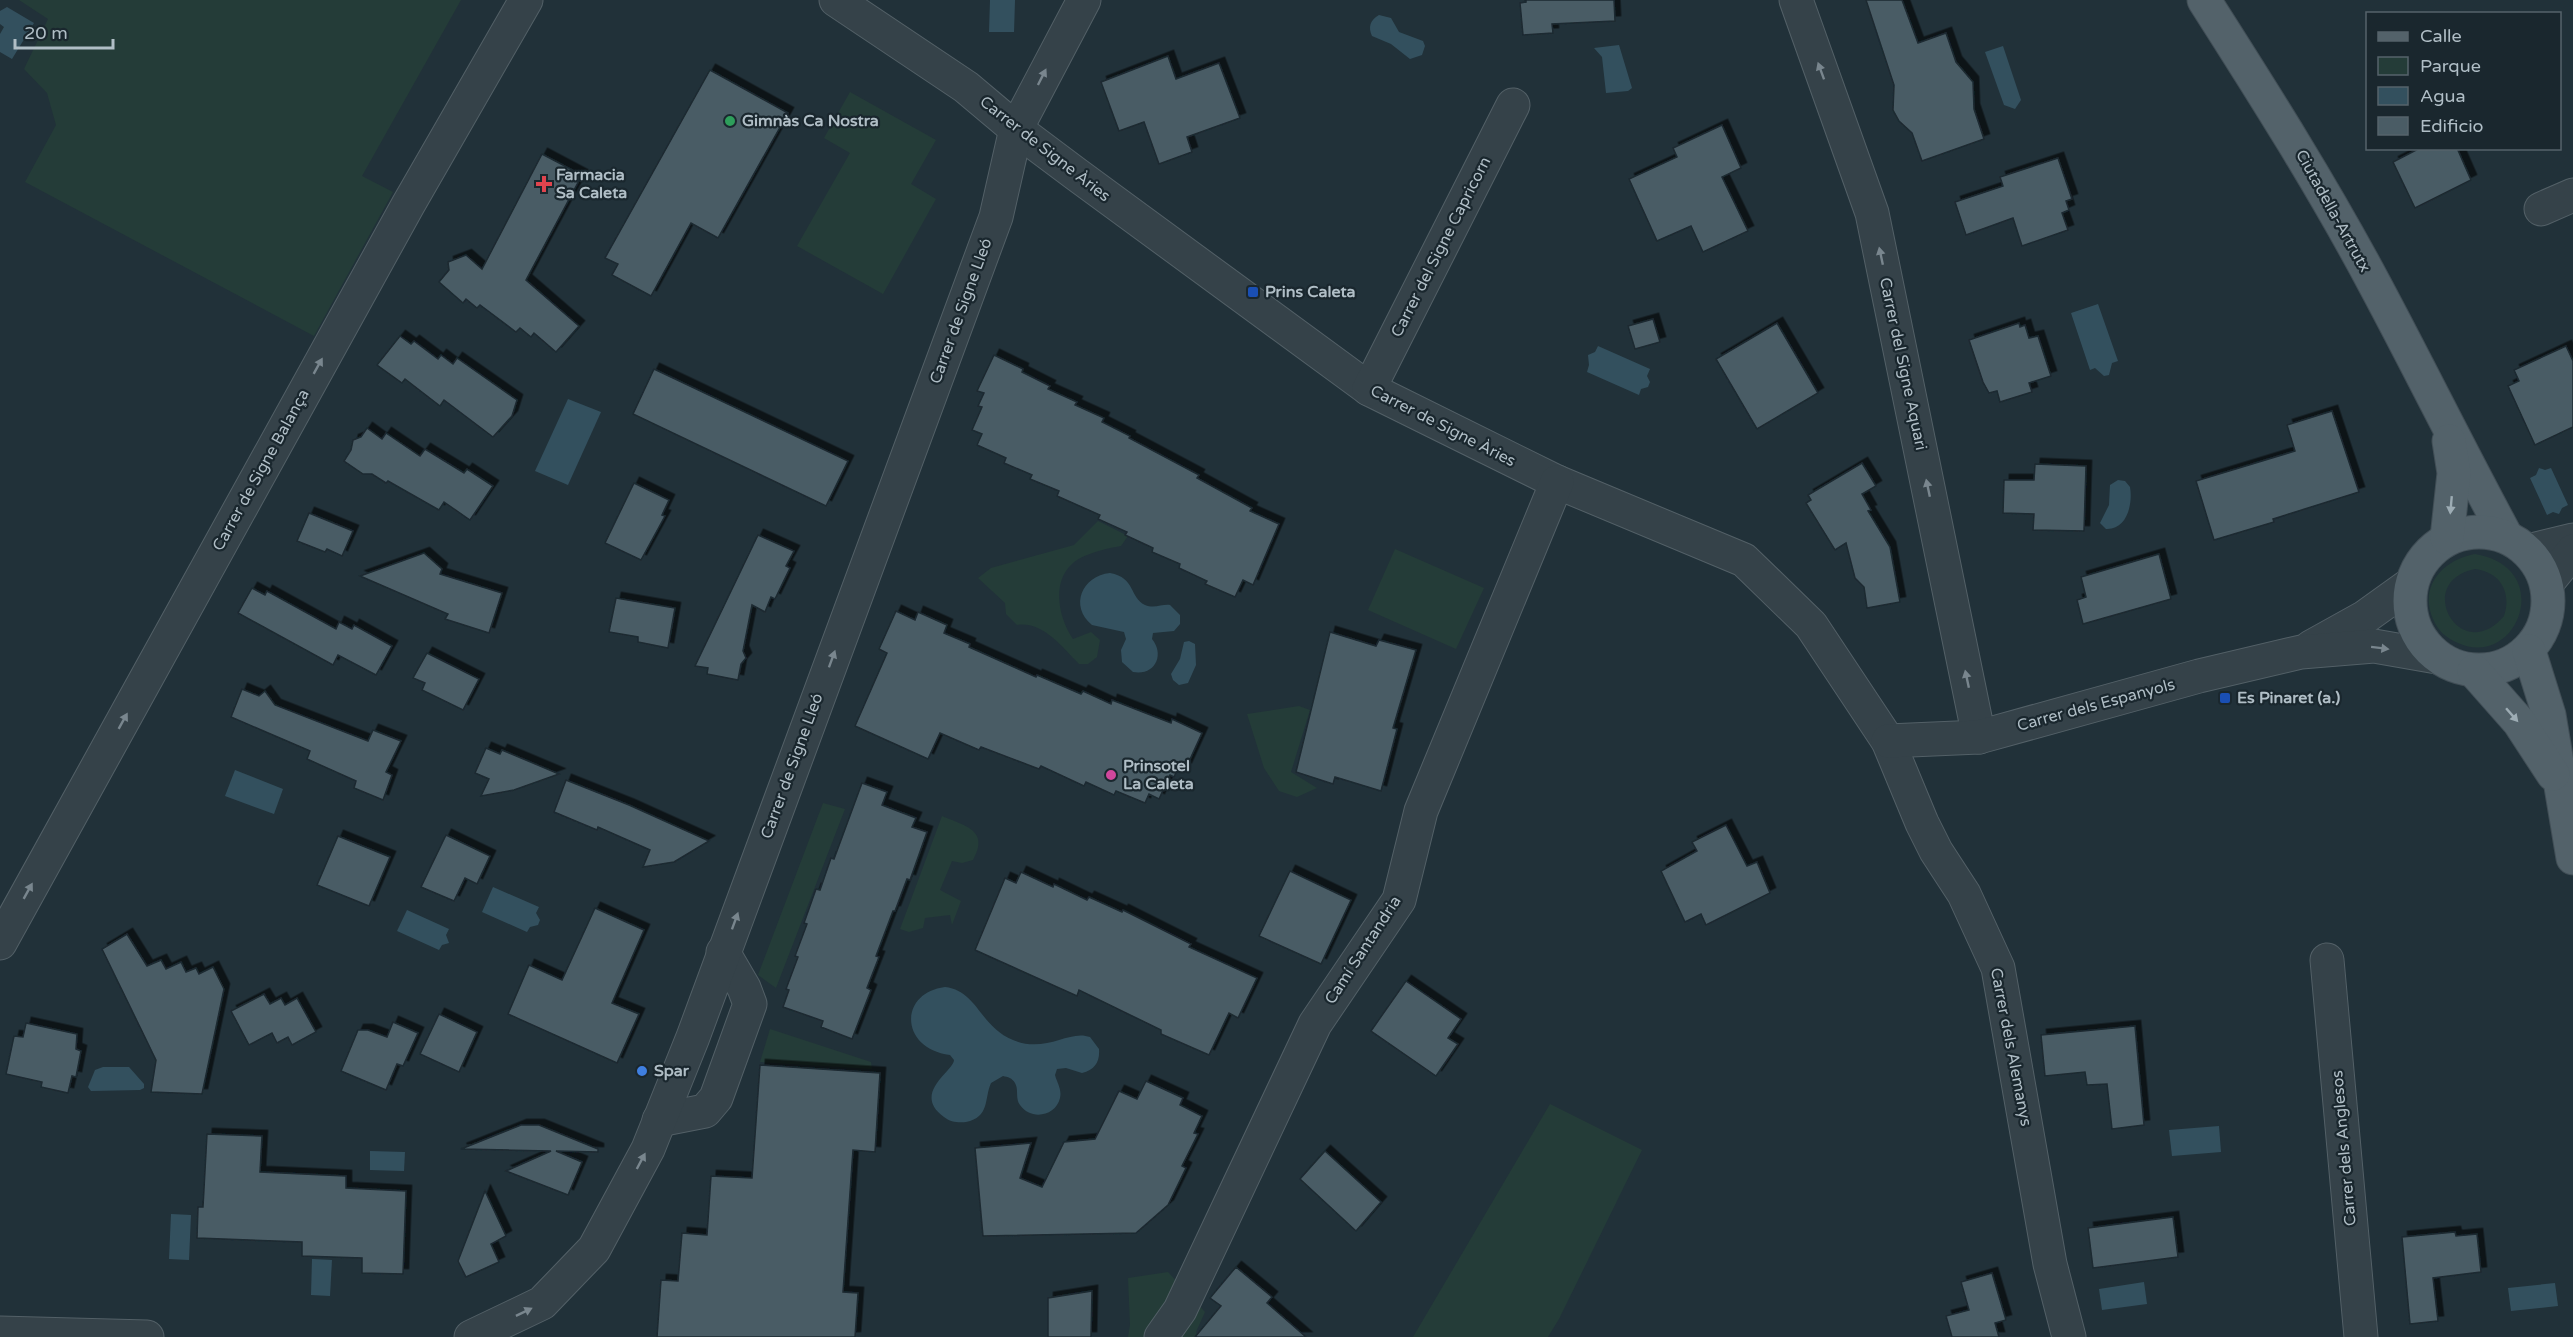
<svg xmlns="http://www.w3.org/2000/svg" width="2573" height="1337" viewBox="0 0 2573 1337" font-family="'Varela Round',sans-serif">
  <defs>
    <filter id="shadow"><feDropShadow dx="5.5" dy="-5.5" stdDeviation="0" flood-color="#0009"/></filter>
  </defs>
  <rect width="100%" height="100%" fill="#213139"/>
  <g fill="#243c38" fill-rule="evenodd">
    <path d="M19 0H461L362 176 393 192 314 336 25 182 56 125 47 93 24 69 48 19Z"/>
    <path d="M850 92 936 140 911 184 936 199 883 294 797 246 850 153 824 138Z"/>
    <path d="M1098 521 1128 536 1121 546C1108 548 1082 554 1072 564 1051 583 1059 619 1073 639L1091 632 1100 640 1097 657 1088 664H1079C1062 647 1043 621 1017 625L1006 614 1005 603 978 578 991 568 1074 545Z"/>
    <path d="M1395 549 1484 588 1456 649 1368 610Z"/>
    <path d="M2475 554C2557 568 2517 670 2458 643 2446 638 2438 631 2433 619 2418 585 2445 559 2475 554ZM2475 569C2500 572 2512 592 2504 616 2461 667 2412 582 2475 569Z"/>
    <path d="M1299 706 1310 710 1291 772 1317 788 1297 797 1279 791 1264 768 1247 714Z"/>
    <path d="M823 803 845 809 776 988 758 975Z"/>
    <path d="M942 816C965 826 990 830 973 860L962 863 952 861 940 890 961 901 952 925 950 915 925 918 923 928 909 932 900 929Z"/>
    <path d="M770 1029 871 1062 872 1069 760 1062Z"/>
    <path d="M1550 1104 1642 1150 1559 1319 1548 1337H1413Z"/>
    <path d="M1168 1272 1205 1312 1196 1332 1200 1337H1128L1130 1325 1128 1278Z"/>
  </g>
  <g fill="#33505e">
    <path d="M990 0H1015L1014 32H989Z"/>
    <path d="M7 7 34 23 12 59 0 52V34L4 27 0 24V11Z"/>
    <path d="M1379 15 1391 18 1399 32 1423 41 1425 46 1422 55 1410 59 1391 44 1372 36C1368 27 1370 20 1379 15Z"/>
    <path d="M1619 45 1632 88 1628 91 1606 93 1602 57 1594 48Z"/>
    <path d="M2003 46 2021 100 2015 109 2004 105 1985 52Z"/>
    <path d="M2098 304 2118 361 2112 363 2109 375 2104 376 2095 368 2090 370 2071 313Z"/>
    <path d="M1598 346 1650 369 1647 376 1650 382 1648 387 1641 389 1639 395 1587 372 1589 365 1588 355 1595 352Z"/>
    <path d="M568 399 601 412 568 485 535 471Z"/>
    <path d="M2539 468 2545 470 2551 468 2568 505 2562 508 2559 514 2553 512 2547 515 2530 478 2536 475Z"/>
    <path d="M2118 480 2125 481 2130 487C2133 504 2127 530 2106 529L2100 523 2109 505 2110 485Z"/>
    <path d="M1110 573C1136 578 1129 597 1145 605 1154 609 1162 604 1170 605L1180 615V624L1174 631 1153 633 1152 639C1165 655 1155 676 1133 672L1122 662 1121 650 1126 639 1124 632 1092 625C1069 606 1082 576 1110 573Z"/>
    <path d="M1184 642 1189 641 1195 644 1196 665 1188 683 1179 685 1173 680 1171 674 1180 659Z"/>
    <path d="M235 770 283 789 274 814 225 796Z"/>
    <path d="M493 887 539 907 536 913 540 920 538 925 530 927 527 932 482 912Z"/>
    <path d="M407 910 449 929 446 935 449 943 442 945 439 950 397 931Z"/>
    <path d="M945 987C978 991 979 1026 1013 1040 1046 1054 1069 1029 1090 1037L1099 1049C1100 1062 1095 1070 1082 1073L1066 1068 1057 1069 1055 1075C1057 1083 1062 1089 1060 1098 1056 1116 1031 1121 1020 1105 1015 1098 1019 1090 1015 1083 1012 1078 1008 1077 1003 1076L991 1083C984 1099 990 1117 966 1122 959 1123 950 1122 944 1117 911 1093 954 1071 954 1060L950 1055C900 1049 898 993 945 987Z"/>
    <path d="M103 1067H129L144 1084V1088L140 1090 91 1091 88 1087 95 1070Z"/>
    <path d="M2219 1126 2221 1152 2172 1156 2169 1130Z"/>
    <path d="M370 1151 405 1152 404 1171 370 1170Z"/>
    <path d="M171 1214 191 1215 189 1260 169 1259Z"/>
    <path d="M312 1259 332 1260 330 1296 311 1295Z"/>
    <path d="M2144 1282 2147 1304 2102 1310 2099 1289Z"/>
    <path d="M2555 1283 2558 1306 2511 1311 2508 1288Z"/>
  </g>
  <g fill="#4a5c65" stroke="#1c2930" stroke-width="1.5" filter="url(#shadow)">
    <path d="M1526 0H1614L1615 21 1552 24 1553 33 1523 35 1520 3 1526 2Z"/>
    <path d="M1866 0H1902L1918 43 1946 33 1956 62 1973 82 1974 109 1984 139 1922 161 1912 133 1899 121 1893 110 1894 85Z"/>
    <path d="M1168 56 1176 79 1219 63 1240 118 1187 137 1192 152 1159 164 1144 122 1119 131 1101 82Z"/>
    <path d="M710 70 788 113 718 238 691 223 651 296 612 275 618 264 605 258Z"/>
    <path d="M1722 125 1741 168 1722 177 1748 231 1703 252 1691 226 1657 241 1629 179 1677 157 1673 148Z"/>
    <path d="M2420 148H2457L2471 180 2415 208 2393 162Z"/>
    <path d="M542 154 582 175 526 280 579 326 556 352 534 333 531 337 520 328 516 332 480 305 477 308 466 299 463 303 439 282 449 270 448 262 466 255 482 269Z"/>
    <path d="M2058 158 2072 199 2066 201 2069 210 2062 213 2068 230 2022 246 2013 218 1966 235 1955 202 2003 186 2000 177Z"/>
    <path d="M1653 319 1660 342 1635 349 1628 326Z"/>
    <path d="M1777 323 1818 393 1757 429 1716 359Z"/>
    <path d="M2019 323 2020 327 2025 325 2029 338 2038 336 2051 376 2029 383 2032 392 2000 402 1997 391 1989 393 1983 382 1969 340Z"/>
    <path d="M400 336 411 344 414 341 438 359 441 355 453 364 457 358 517 400 512 416 493 437 444 400 440 406 405 379 402 383 377 365Z"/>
    <path d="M2566 346 2573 361V427L2535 445 2508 386 2519 381 2514 370Z"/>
    <path d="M994 355 1023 369 1022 372 1050 386 1048 389 1077 402 1075 405 1104 418 1102 422 1130 436 1129 438 1199 475 1197 478 1252 508 1250 511 1279 524 1253 585 1243 580 1235 597 1205 584 1207 581 1179 568 1180 564 1152 552 1153 548 1125 535 1127 532 1098 519 1100 515 1057 496 1059 491 1030 479 1032 475 1004 463 1006 458 977 445 982 434 972 430 982 407 978 406 984 393 977 391Z"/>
    <path d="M654 369 848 461 826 506 633 414Z"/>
    <path d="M2332 411 2359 492 2273 519 2274 522 2214 540 2196 481 2295 451 2287 425Z"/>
    <path d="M367 428 382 439 386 433 420 456 425 449 464 473 467 469 493 486 470 520 444 502 439 510 388 481 386 483 372 474H363L344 461 351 450 353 440 361 437Z"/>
    <path d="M1862 463 1876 486 1862 494 1871 510 1868 511 1890 547 1900 602 1867 608 1864 587 1855 578 1846 543 1835 550 1806 503 1811 500 1808 495Z"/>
    <path d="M2035 464 2086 466 2084 531 2033 530 2034 514 2003 513 2004 480H2034Z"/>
    <path d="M634 483 669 500 662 515 665 516 641 560 605 543Z"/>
    <path d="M309 513 353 531 342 556 327 549 325 552 297 541Z"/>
    <path d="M758 535 794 551 786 566 790 568 775 599 771 597 765 612 752 605 743 651 746 658 741 664 738 680 707 674 708 668 695 666Z"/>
    <path d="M424 553 442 569 440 574 502 593 489 633 445 619 448 614 360 576Z"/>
    <path d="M2159 554 2171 599 2083 624 2077 600 2086 597 2081 577Z"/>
    <path d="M252 588 265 595 267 591 336 629 339 622 352 629 354 625 392 646 376 675 338 655 333 665 238 613Z"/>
    <path d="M616 598 675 608 668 648 638 642V637L609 632Z"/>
    <path d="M896 611 915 620 918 612 947 625 944 633 970 644 969 647 1036 677 1037 675 1081 694 1083 691 1111 704 1112 700 1171 723 1172 719 1202 733 1186 768 1179 766 1174 777 1170 775 1159 799 1149 794 1145 803 1116 791 1114 795 1086 782 1084 786 1041 766 1039 769 981 747 979 750 940 733 928 759 855 726 887 653 879 649Z"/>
    <path d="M1330 632 1376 646 1379 640 1416 650 1393 728 1397 729 1381 791 1335 777 1333 784 1296 772Z"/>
    <path d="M427 653 479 679 463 710 422 690 425 683 413 678Z"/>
    <path d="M242 689 259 696 265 691 275 705 368 741 373 730 401 741 386 772 392 775 383 800 354 788 356 781 307 759 310 751 231 717Z"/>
    <path d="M486 748 500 754 502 750 559 774 514 790 481 796 489 779 475 773Z"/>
    <path d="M566 780 629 805 709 841 674 862 643 867 650 850 598 827 597 830 554 812Z"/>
    <path d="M862 783 887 792 882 805 916 818 912 827 927 832 910 880 907 879 895 911H893L876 956 879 957 867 988 871 990 852 1039 821 1027 823 1021 783 1007 789 990 786 989 798 957 795 956 807 924 804 923 816 889 820 890 831 858 834 859Z"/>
    <path d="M1726 825 1747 866 1757 862 1770 893 1706 925 1701 914 1685 922 1661 871 1697 851 1692 842Z"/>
    <path d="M446 835 490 856 477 884 465 878 454 901 421 887Z"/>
    <path d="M338 836 390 857 369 906 317 885Z"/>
    <path d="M1290 871 1351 900 1321 964 1259 936Z"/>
    <path d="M1021 872 1053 887 1054 884 1087 900 1089 897 1122 912 1123 910 1191 944 1189 947 1257 978 1238 1018 1229 1013 1209 1055 1161 1034V1030L1079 990 1077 996 975 950 1005 878 1016 883Z"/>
    <path d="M595 908 644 930 612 1003 639 1014 617 1063 508 1014 529 965 562 980Z"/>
    <path d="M127 934 147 966 161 960 166 969 181 962 186 972 196 968 199 974 213 967 224 989 202 1094 151 1092 156 1060 102 949Z"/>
    <path d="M1406 981 1461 1019 1448 1038 1458 1044 1436 1076 1371 1031Z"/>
    <path d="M264 994 270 1004 281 998 285 1005 297 998 316 1032 292 1045 288 1037 277 1043 272 1033 249 1045 231 1011Z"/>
    <path d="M439 1014 477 1032 459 1072 420 1054Z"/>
    <path d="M393 1022 418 1033 403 1066 397 1064 386 1090 341 1071 358 1030H368L387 1037Z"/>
    <path d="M26 1023 77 1034 76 1049 81 1051 76 1077 72 1076 68 1093 41 1087 42 1082 6 1074 14 1036 23 1037Z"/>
    <path d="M2135 1026 2144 1125 2112 1129 2107 1084 2087 1085 2085 1072 2045 1076 2041 1035Z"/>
    <path d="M760 1065 880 1073 875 1152 853 1150 843 1292 858 1293 855 1337H657L661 1280 678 1281 682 1233 707 1235 711 1176 752 1178Z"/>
    <path d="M1146 1081 1183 1098 1180 1105 1202 1116 1194 1133 1198 1134 1182 1166 1186 1168 1168 1205 1136 1233 983 1236 975 1148 1031 1143 1020 1178 1042 1187 1064 1142 1095 1139 1119 1091 1137 1099Z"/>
    <path d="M521 1125H539L598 1149V1152L556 1151 582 1162 568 1195 506 1171 551 1151 461 1149Z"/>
    <path d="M207 1134 262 1136 260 1172 346 1176V1188L406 1191 403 1274 362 1273V1258L302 1256V1242L197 1238 198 1207H203Z"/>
    <path d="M1325 1151 1381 1202 1356 1231 1300 1179Z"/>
    <path d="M485 1191 506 1236 491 1244 499 1262 466 1277 458 1261Z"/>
    <path d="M2173 1217 2178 1257 2093 1268 2088 1228Z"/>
    <path d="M2455 1232 2456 1236 2477 1234 2481 1272 2433 1278 2438 1321 2410 1324 2402 1237Z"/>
    <path d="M1236 1267 1272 1297 1267 1303 1306 1337H1195L1221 1306 1210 1298Z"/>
    <path d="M1992 1273 2006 1320 1995 1323 1999 1337H1952L1946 1316 1969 1310 1961 1282Z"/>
    <path d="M1092 1291 1091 1337H1048V1298Z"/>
  </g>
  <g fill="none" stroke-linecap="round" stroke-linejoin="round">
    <g stroke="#536067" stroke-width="35">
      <g id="minor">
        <path d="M836 0 966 87 1016 129 1076 174 1369 389 1557 482 1744 560 1811 625 1888 741 1922 823 1936 851 1964 894 1998 968 2050 1264 2069 1337"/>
        <path d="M1796 0 1872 213 1979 737"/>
        <path d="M2541 209 2573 195"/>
        <path d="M1369 389 1513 105"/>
        <path d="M2528 551 2573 540"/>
        <path d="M2547 583 2573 551"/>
        <path d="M2311 647 2365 617 2411 584"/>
        <path d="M1888 741 1979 737 2199 676 2301 652 2374 646 2437 657"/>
        <path d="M0 943 408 205 526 0"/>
        <path d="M2327 960 2361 1337"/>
        <path d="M659 1120 705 1111 716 1098 750 1004 744 988 723 952"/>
        <path d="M0 1333 147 1337"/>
        <path d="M471 1337 542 1303 594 1249 648 1149 693 1037 996 217 1016 129 1084 0"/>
        <path d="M1161 1337 1180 1310 1315 1024 1399 900 1421 811 1557 482"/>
      </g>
    </g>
    <g stroke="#414e56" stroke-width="35">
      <g id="major">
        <path d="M2204 0C2264 94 2323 187 2375 285 2420 369 2461 453 2506 536"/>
        <circle cx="2479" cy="601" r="69"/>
        <path d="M2447 538 2454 473 2449 441"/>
        <path d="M2529 651 2549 715 2573 858"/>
        <path d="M2474 671 2519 722 2553 774"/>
      </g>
    </g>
    <use href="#minor" stroke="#354249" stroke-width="33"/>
    <use href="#major" stroke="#53626a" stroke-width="33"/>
  </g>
  <defs><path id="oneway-solid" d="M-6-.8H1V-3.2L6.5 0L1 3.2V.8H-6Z" transform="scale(1.5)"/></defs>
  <g fill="#79868e">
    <use href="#oneway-solid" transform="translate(1821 71) rotate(-110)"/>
    <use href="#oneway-solid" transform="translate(1042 77) rotate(-63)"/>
    <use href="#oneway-solid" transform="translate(1881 256) rotate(-102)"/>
    <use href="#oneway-solid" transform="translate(318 366) rotate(-61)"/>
    <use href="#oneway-solid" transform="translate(1928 488) rotate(-102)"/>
    <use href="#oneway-solid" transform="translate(2380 648) rotate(7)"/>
    <use href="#oneway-solid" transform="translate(832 659) rotate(-70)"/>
    <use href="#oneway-solid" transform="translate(1967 679) rotate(-102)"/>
    <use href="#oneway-solid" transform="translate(123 721) rotate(-61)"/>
    <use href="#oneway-solid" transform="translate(28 891) rotate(-61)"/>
    <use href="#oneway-solid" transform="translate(735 921) rotate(-70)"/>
    <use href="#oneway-solid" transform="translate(641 1161) rotate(-62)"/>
    <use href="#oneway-solid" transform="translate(524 1312) rotate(-26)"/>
  </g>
  <g fill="#9dacb4">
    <use href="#oneway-solid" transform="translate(2451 505) rotate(95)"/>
    <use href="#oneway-solid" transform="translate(2512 715) rotate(49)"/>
  </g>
  <circle fill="#2e9e5b" stroke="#1a272e" stroke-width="2" cx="730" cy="121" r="6"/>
  <path fill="#e0444e" stroke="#1a272e" stroke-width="2" d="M541 175h6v6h6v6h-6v6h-6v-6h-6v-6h6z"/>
  <g fill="#1a4fb4" stroke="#1a272e" stroke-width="2">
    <rect x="1247" y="286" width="12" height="12" rx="3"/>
    <rect x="2219" y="692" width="12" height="12" rx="3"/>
  </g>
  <circle fill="#d1479c" stroke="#1a272e" stroke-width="2" cx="1111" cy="775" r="6"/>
  <circle fill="#3f7fe0" stroke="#1a272e" stroke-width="2" cx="642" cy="1071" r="6"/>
  <g text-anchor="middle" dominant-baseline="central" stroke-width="4.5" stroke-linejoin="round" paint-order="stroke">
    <g font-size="16" font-weight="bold" fill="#b0bec6" stroke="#1a272e" text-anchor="start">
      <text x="742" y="121">Gimnàs Ca Nostra</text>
      <text x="556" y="175">Farmacia<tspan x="556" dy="18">Sa Caleta</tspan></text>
      <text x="1265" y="292">Prins Caleta</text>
      <text x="2237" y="698">Es Pinaret (a.)</text>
      <text x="1123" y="766">Prinsotel<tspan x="1123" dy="18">La Caleta</tspan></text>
      <text x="654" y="1071">Spar</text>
    </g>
    <g font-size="16" fill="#b0bec6" stroke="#1a272e">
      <text transform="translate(1045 149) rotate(38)">Carrer de Signe Àries</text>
      <text transform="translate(2333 211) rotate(61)">Ciutadella-Artrutx</text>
      <text transform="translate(1441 247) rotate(-63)">Carrer del Signe Capricorn</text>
      <text transform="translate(961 311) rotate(-70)">Carrer de Signe Lleó</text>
      <text transform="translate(1903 364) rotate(78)">Carrer del Signe Aquari</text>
      <text transform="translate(1443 426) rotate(27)">Carrer de Signe Àries</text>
      <text transform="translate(261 470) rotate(-61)">Carrer de Signe Balança</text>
      <text transform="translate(2096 705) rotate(-15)">Carrer dels Espanyols</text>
      <text transform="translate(792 766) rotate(-70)">Carrer de Signe Lleó</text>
      <text transform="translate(1363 950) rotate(-57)">Camí Santandria</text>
      <text transform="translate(2011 1047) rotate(79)">Carrer dels Alemanys</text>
      <text transform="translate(2344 1148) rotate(-95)">Carrer dels Anglesos</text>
    </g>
  </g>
  <rect x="2366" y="12" width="195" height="138" fill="#1a272e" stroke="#56636b" stroke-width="1.5"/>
  <rect x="2378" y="32" width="30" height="9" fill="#53626a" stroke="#56636b" stroke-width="1.5"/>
  <text x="2420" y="42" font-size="18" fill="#b0bec6">Calle</text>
  <rect x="2378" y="57" width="30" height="18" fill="#243c38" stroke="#56636b" stroke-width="1.5"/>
  <text x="2420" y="72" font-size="18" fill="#b0bec6">Parque</text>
  <rect x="2378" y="87" width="30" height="18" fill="#33505e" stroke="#56636b" stroke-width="1.5"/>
  <text x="2420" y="102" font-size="18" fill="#b0bec6">Agua</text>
  <rect x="2378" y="117" width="30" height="18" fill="#4a5c65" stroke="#56636b" stroke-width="1.5"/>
  <text x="2420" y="132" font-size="18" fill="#b0bec6">Edificio</text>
  <path d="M15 39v9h98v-9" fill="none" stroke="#b0bec6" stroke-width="3"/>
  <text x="24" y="39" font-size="18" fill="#b0bec6" stroke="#1a272e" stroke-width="4.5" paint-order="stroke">20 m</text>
</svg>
